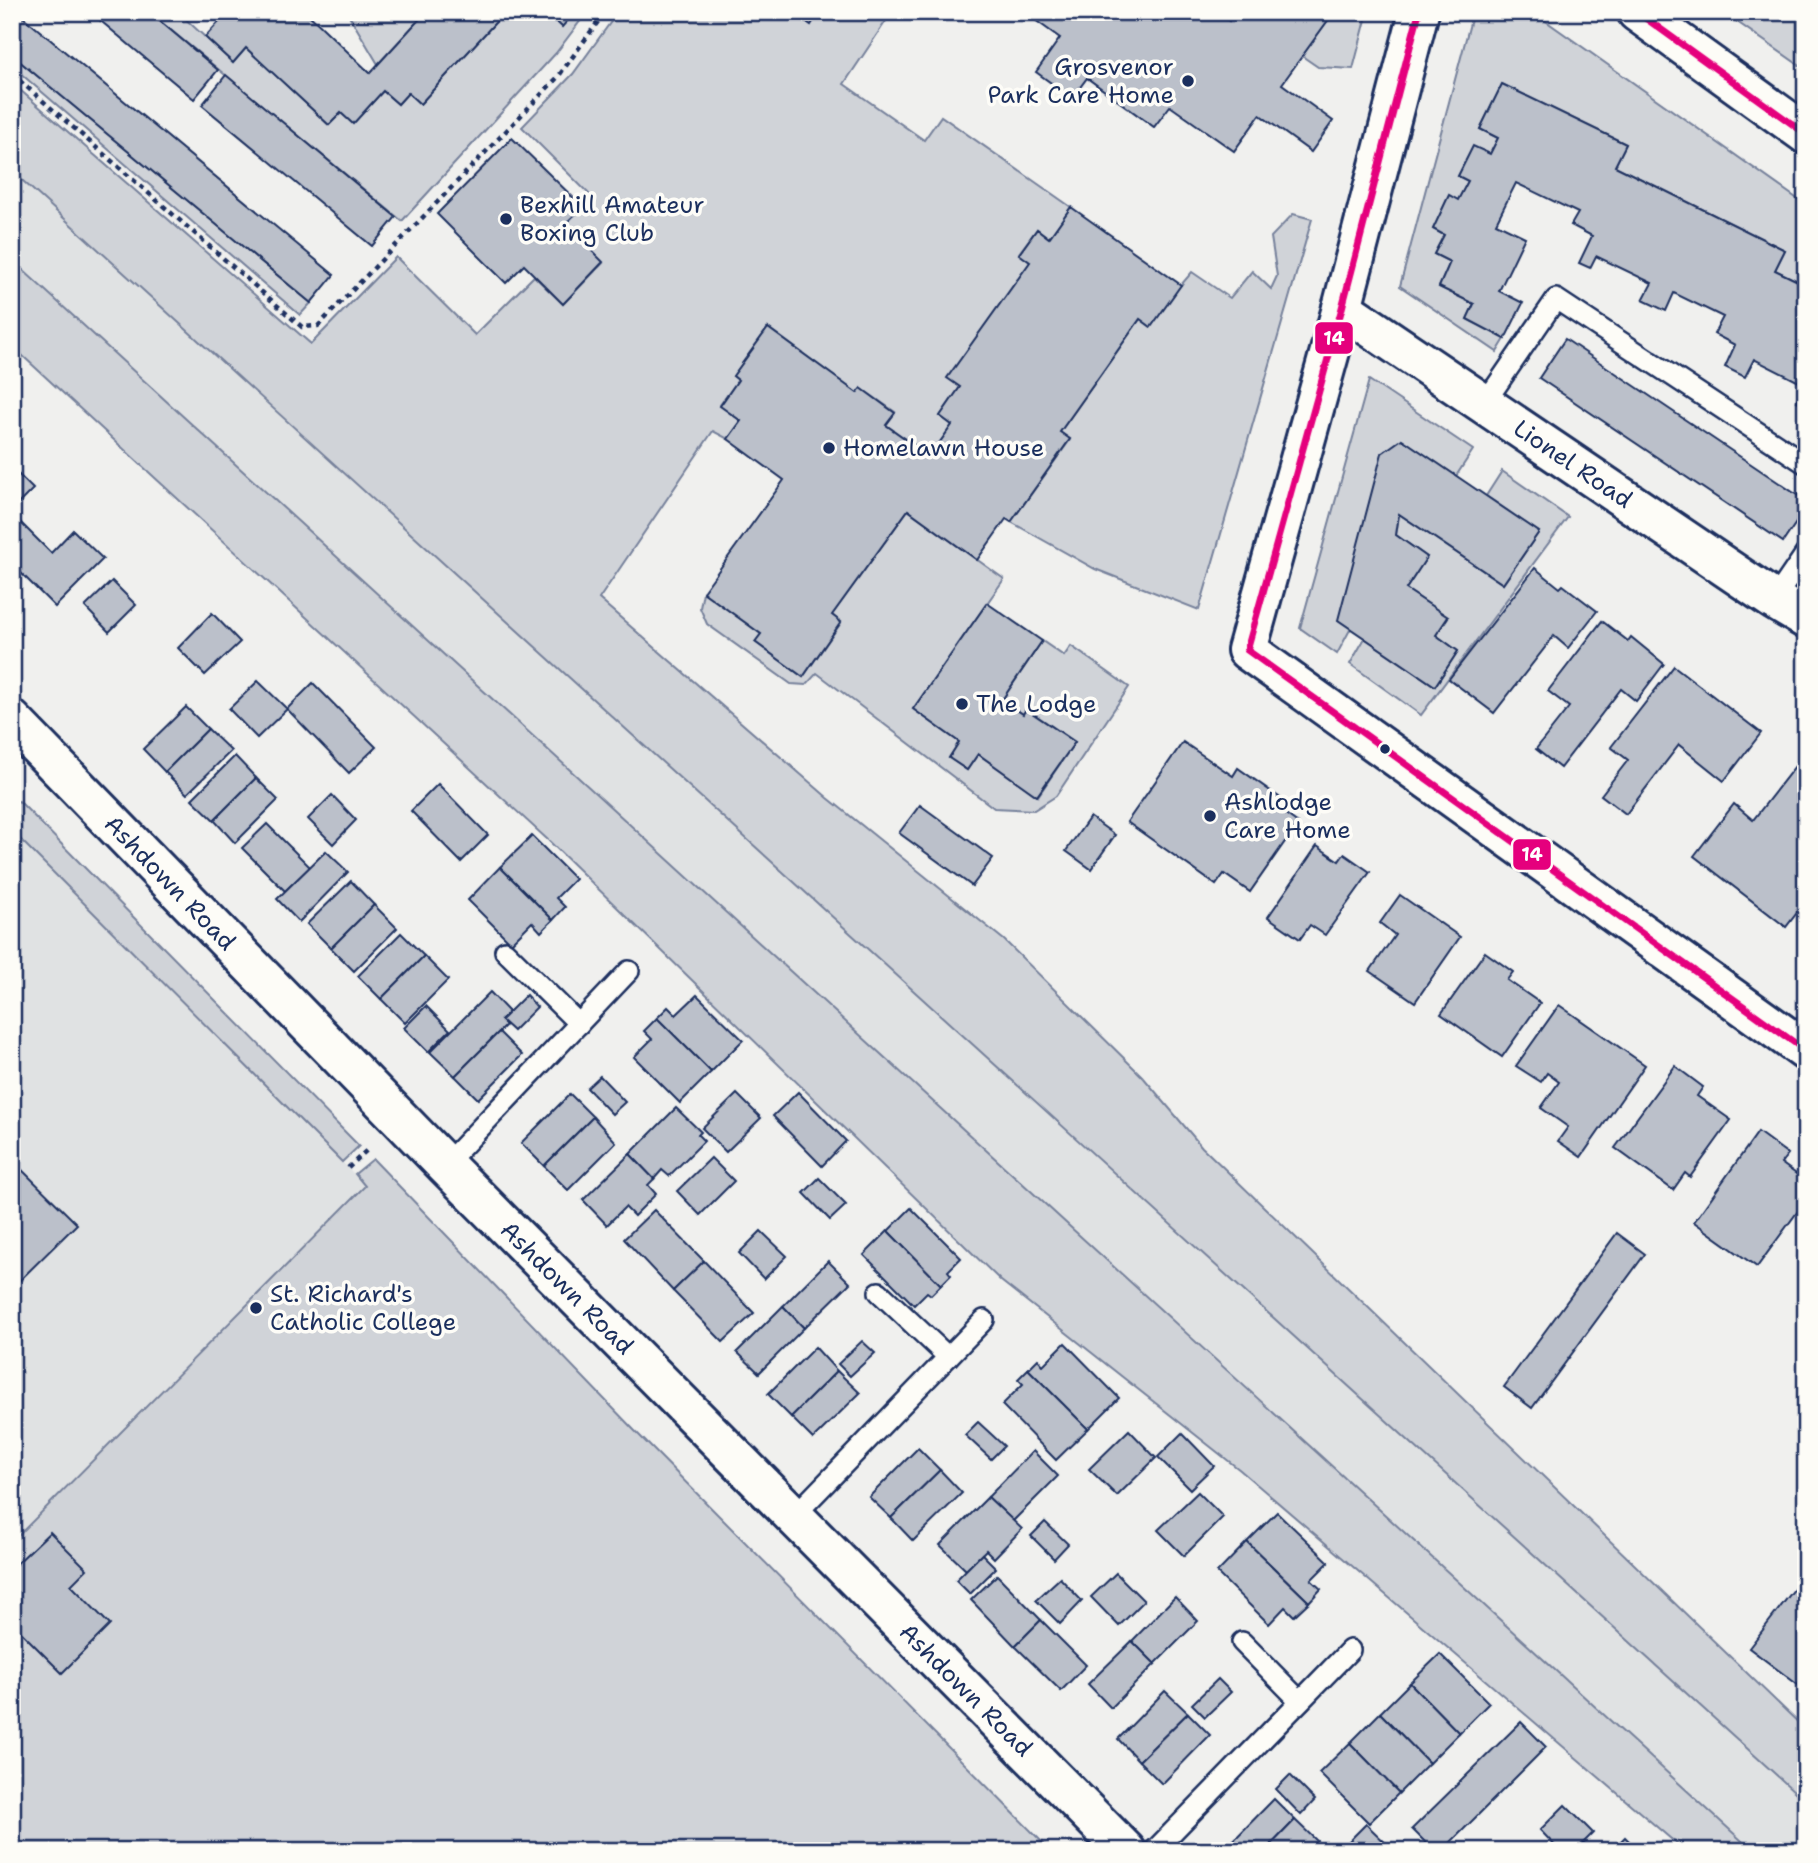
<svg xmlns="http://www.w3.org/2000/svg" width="1818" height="1863" viewBox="0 0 1818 1863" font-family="'Shantell Sans',sans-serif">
  <rect width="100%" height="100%" fill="#f0f0ee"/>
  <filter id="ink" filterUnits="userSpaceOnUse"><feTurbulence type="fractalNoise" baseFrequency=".0143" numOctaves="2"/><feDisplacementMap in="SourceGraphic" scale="14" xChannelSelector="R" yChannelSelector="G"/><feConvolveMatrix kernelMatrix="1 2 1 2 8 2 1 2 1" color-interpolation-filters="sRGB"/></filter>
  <g filter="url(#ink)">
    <g fill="#e0e2e3">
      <path d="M12 83 652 648 828 798 1004 940 1143 1077 1202 1147 1806 1730V1851H1685L1240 1470 1001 1281 548 840 12 346Z"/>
      <path d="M12 831 366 1186 634 1430 1051 1851H12Z"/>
    </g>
    <g fill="#d0d3d8" stroke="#76819b" stroke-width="2">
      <path d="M149 12H178L233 63 246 48 329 125 341 113 353 123 383 91 398 104 408 93 420 104 505 12H546L562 26 575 12H587L556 53 402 221Z"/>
      <path d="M347 12H426L378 64Z"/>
      <path d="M618 12H793L810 24 819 12H892L844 84 924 140 941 116 1071 207 1049 238 1037 229 1019 253 1030 262 960 387 940 416 952 425 930 456 886 425 895 412 861 388 857 393 768 328 733 376 738 380 720 405 741 421 728 439 713 431 599 599 828 798 1004 940 1143 1077 1202 1147 1806 1730V1802L12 171V83L311 344 396 257 475 335 534 276 563 304 603 263 565 224 592 197 522 127 573 74Z"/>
      <path d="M1334 12H1368L1353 69 1318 67 1302 56Z"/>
      <path d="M1473 12H1533L1806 205V285L1775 270 1785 250 1615 166 1626 144 1502 84 1480 129 1498 138 1490 154 1473 147 1458 176 1468 181 1458 200 1449 196 1433 229 1444 235 1434 254 1450 262 1439 287 1474 304 1467 319 1505 339 1497 352 1400 286Z"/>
      <path d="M1723 12H1806V70Z"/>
      <path d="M12 55 311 303 300 315 12 66Z"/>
      <path d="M1293 214 1312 219 1199 610 1095 569 1011 522 1070 440 1060 432 1140 319 1181 285 1192 272 1230 298 1252 271 1271 289 1277 276 1271 237Z"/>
      <path d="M12 260 1753 1851H1685L1240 1470 1001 1281 548 840 12 346Z"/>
      <path d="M1369 380 1473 450 1456 476 1402 439 1351 628 1337 654 1300 628Z"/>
      <path d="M1502 471 1568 517 1421 715 1350 664 1365 638 1435 686 1458 651 1436 635 1448 617 1406 589 1427 557 1396 535 1399 514 1503 584 1539 532 1486 496Z"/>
      <path d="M908 510 1004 579 913 709 959 742 949 758 967 770 978 754 1038 796 1075 742 1027 709 1023 714 1002 700 1042 641 1064 656 1071 646 1129 687 1056 796 1034 810 994 808 817 673 806 685 791 684 707 624 700 608 703 592 761 634 755 642 803 677 841 623 832 615Z"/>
      <path d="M19 801 359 1146 342 1162 12 831V805Z"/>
      <path d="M373 1159 634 1430 1051 1851H12V1542L365 1186 355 1174Z"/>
    </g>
    <g fill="#bbc0ca" stroke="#1b2f5e" stroke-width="2">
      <path d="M12 12H17L334 275 311 303 12 55Z"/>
      <path d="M90 12H149L218 70 194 99Z"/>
      <path d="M208 12H306L370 73 426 12H505L420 104 408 93 398 104 383 91 353 124 341 113 329 125 246 48 233 63 205 37 219 22Z"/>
      <path d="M546 12H575L562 27Z"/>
      <path d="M793 12H819L811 25Z"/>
      <path d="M1024 12H1215L1229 21 1235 12H1334L1282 84 1333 121 1311 152 1260 115 1234 151 1170 106 1154 127 1087 78 1072 98 1036 72 1060 38Z"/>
      <path d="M226 75 396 217 372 246 202 105Z"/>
      <path d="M1502 84 1626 144 1615 166 1785 250 1775 270 1806 285V406L1797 401 1805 385 1754 359 1745 377 1725 367 1735 345 1714 334 1723 317 1674 293 1666 311 1643 300 1652 283 1596 256 1590 268 1579 263 1592 236 1571 225 1578 213 1516 183 1496 223 1525 237 1499 291 1523 303 1505 339 1467 319 1474 304 1439 287 1450 262 1434 254 1444 235 1433 229 1449 195 1458 200 1468 181 1458 176 1473 146 1490 154 1498 138 1480 129Z"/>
      <path d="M512 138 583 207 565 224 603 262 563 304 524 265 506 283 437 214Z"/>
      <path d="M1071 207 1181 285 1151 327 1140 319 1060 432 1070 439 1011 522 1006 519 977 560 908 510 832 615 841 622 803 677 755 642 761 634 703 592 784 480 728 439 741 421 720 406 738 380 733 376 768 328 857 393 861 388 895 413 886 425 930 456 952 425 940 416 960 387 947 378 1030 262 1019 254 1037 229 1049 238Z"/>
      <path d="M1565 339 1806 501V508L1783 542 1539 378Z"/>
      <path d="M1402 439 1539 532 1503 584 1399 514 1396 535 1427 557 1406 589 1448 617 1436 635 1458 651 1435 686 1338 620 1382 453Z"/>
      <path d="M12 468 33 489 12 510Z"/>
      <path d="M12 514 51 553 73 530 103 559 55 607 12 564Z"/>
      <path d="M1535 568 1560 588 1563 585 1597 611 1568 648 1554 636 1494 713 1449 679Z"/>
      <path d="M112 581 136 605 109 632 85 607Z"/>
      <path d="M987 603 1042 641 1002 700 1023 714 1026 709 1075 742 1037 796 978 754 967 770 949 758 959 742 913 709Z"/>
      <path d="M212 613 240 642 205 675 178 648Z"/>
      <path d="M1602 621 1628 641 1631 637 1664 664 1636 701 1621 689 1560 768 1536 749 1569 707 1548 691Z"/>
      <path d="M1674 666 1761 733 1724 781 1679 745 1626 814 1601 795 1628 760 1611 747Z"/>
      <path d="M258 681 287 709 257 738 229 709Z"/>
      <path d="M313 683 376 747 349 773 287 709Z"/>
      <path d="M186 707 208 729 165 772 143 749Z"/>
      <path d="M208 729 231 751 187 794 165 772Z"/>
      <path d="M1183 742 1233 776 1238 768 1286 802 1280 810 1298 823 1250 892 1224 874 1216 885 1127 822Z"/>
      <path d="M1806 752V901L1786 927 1694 856 1734 804 1753 820Z"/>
      <path d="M235 756 256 778 214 820 192 799Z"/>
      <path d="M256 778 278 800 235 843 214 820Z"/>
      <path d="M438 784 488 835 461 862 411 811Z"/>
      <path d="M332 795 356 820 333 844 308 819Z"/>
      <path d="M920 805 993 858 972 886 899 833Z"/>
      <path d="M1090 817 1115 835 1091 869 1066 851Z"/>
      <path d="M267 824 310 867 285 891 242 848Z"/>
      <path d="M532 836 575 879 556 898 565 907 553 920 500 867Z"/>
      <path d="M1317 846 1339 861 1344 854 1370 872 1325 935 1310 925 1300 939 1268 917Z"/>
      <path d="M326 851 348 872 299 922 277 899Z"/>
      <path d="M500 867 553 920 541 932 532 922 511 943 468 900Z"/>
      <path d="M351 881 374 905 331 948 307 924Z"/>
      <path d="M1400 895 1460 937 1415 1002 1370 971 1395 935 1380 923Z"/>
      <path d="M374 905 397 928 354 971 331 948Z"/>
      <path d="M401 933 424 956 381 999 358 976Z"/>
      <path d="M1485 952 1513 972 1507 980 1540 1003 1502 1057 1441 1014Z"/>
      <path d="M424 956 448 980 405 1023 381 999Z"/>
      <path d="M490 992 509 1012 501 1020 506 1025 455 1076 430 1052Z"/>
      <path d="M526 995 537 1007 513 1031 501 1020Z"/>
      <path d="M697 995 743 1040 711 1072 657 1018 668 1007 676 1015Z"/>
      <path d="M1559 1005 1645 1065 1581 1157 1558 1141 1568 1127 1541 1108 1559 1082 1547 1073 1541 1082 1516 1066Z"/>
      <path d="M426 1006 450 1030 428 1052 404 1028Z"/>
      <path d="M657 1018 711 1072 680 1103 634 1057 652 1039 644 1031Z"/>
      <path d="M499 1032 522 1055 478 1099 455 1076Z"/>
      <path d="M1675 1066 1703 1087 1697 1096 1731 1120 1690 1177 1685 1173 1673 1190 1615 1148Z"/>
      <path d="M600 1076 625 1102 612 1114 587 1088Z"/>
      <path d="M798 1092 846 1141 822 1166 773 1116Z"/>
      <path d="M570 1094 593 1117 544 1166 521 1143Z"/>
      <path d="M737 1094 761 1118 726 1152 702 1128Z"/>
      <path d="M676 1108 701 1132 698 1135 704 1141 669 1176 662 1170 654 1179 630 1154Z"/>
      <path d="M593 1117 616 1142 568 1190 544 1166Z"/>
      <path d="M1758 1132 1788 1154 1781 1163 1806 1181V1200L1757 1267 1694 1222Z"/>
      <path d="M630 1154 654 1179 648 1185 656 1194 634 1216 625 1207 607 1225 583 1200Z"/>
      <path d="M711 1158 734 1181 700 1215 677 1191Z"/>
      <path d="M12 1160 77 1224 12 1288Z"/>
      <path d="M819 1178 846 1205 830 1220 804 1193Z"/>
      <path d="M911 1208 961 1258 948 1271 951 1275 941 1285 888 1231Z"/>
      <path d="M654 1210 704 1261 673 1291 624 1239Z"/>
      <path d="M761 1231 787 1256 764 1279 739 1253Z"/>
      <path d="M888 1231 941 1285 931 1295 927 1292 914 1305 864 1255Z"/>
      <path d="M1617 1233 1645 1254 1532 1408 1504 1387Z"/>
      <path d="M704 1261 754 1313 723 1342 673 1291Z"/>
      <path d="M828 1261 850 1283 804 1328 783 1306Z"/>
      <path d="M783 1306 804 1328 759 1373 737 1352Z"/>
      <path d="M862 1341 875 1353 850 1376 838 1364Z"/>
      <path d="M1065 1343 1119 1398 1088 1429 1028 1369 1038 1359 1043 1365Z"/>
      <path d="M815 1347 837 1371 791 1417 768 1394Z"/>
      <path d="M1028 1369 1088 1429 1056 1460 1002 1405 1023 1384 1018 1379Z"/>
      <path d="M837 1371 860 1393 813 1439 791 1417Z"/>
      <path d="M978 1422 1004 1446 991 1459 965 1435Z"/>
      <path d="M1129 1430 1156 1458 1117 1496 1089 1469Z"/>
      <path d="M1182 1433 1214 1466 1190 1489 1158 1457Z"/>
      <path d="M918 1448 940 1470 891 1518 869 1497Z"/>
      <path d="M1033 1451 1058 1476 1013 1521 988 1497Z"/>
      <path d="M940 1470 962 1493 913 1541 891 1518Z"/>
      <path d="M1198 1492 1223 1517 1184 1556 1158 1530Z"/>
      <path d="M988 1497 1022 1529 994 1558 986 1550 966 1570 940 1545Z"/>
      <path d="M1277 1512 1329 1562 1311 1580 1321 1589 1309 1602 1247 1542Z"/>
      <path d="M1045 1522 1068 1544 1054 1559 1031 1536Z"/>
      <path d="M50 1532 87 1569 71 1585 110 1625 62 1673 12 1623V1568Z"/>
      <path d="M1247 1542 1309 1602 1294 1616 1285 1607 1269 1624 1217 1573Z"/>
      <path d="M982 1554 996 1568 970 1594 956 1580Z"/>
      <path d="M1116 1573 1144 1601 1119 1626 1091 1597Z"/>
      <path d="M997 1575 1041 1620 1015 1646 971 1600Z"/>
      <path d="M1060 1578 1082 1601 1060 1624 1036 1600Z"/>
      <path d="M1795 1588 1806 1597V1691L1749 1648Z"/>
      <path d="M1175 1597 1198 1621 1155 1664 1132 1641Z"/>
      <path d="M1041 1620 1086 1665 1061 1691 1015 1646Z"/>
      <path d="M1132 1641 1155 1664 1111 1708 1088 1684Z"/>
      <path d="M1440 1654 1489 1703 1459 1733 1410 1683Z"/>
      <path d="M1218 1679 1231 1692 1205 1717 1192 1704Z"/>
      <path d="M1410 1683 1459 1733 1429 1763 1380 1713Z"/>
      <path d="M1165 1691 1188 1713 1139 1761 1118 1739Z"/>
      <path d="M1188 1713 1210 1735 1162 1784 1139 1761Z"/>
      <path d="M1380 1713 1429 1763 1399 1793 1350 1743Z"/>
      <path d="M1521 1722 1546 1747 1442 1851H1434L1412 1829Z"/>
      <path d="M1350 1743 1399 1793 1369 1823 1319 1773Z"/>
      <path d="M1290 1775 1315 1800 1301 1815 1276 1789Z"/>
      <path d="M1274 1799 1295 1820 1265 1851H1227L1225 1849Z"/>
      <path d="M1565 1805 1593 1833 1575 1851H1560L1540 1830Z"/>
      <path d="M1295 1820 1317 1841 1307 1851H1265Z"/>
      <path d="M1366 1824 1394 1851H1339Z"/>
      <path d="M1625 1837 1639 1851H1611Z"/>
    </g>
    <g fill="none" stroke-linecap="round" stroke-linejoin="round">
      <g stroke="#1b2f5e" stroke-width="24">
        <g id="service">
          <path d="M1484 404 1556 299 1806 464"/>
          <path d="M1774 600 1806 553"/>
          <path d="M505 951 579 1024"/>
          <path d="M445 1165 629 971"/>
          <path d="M879 1292 948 1357"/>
          <path d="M793 1517 984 1320"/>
          <path d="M1242 1642 1300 1701"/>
          <path d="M1154 1851 1350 1650"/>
        </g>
      </g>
      <g stroke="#1b2f5e" stroke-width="44">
        <g id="minor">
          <path d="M1419 12 1342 308 1247 650 1806 1051"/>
          <path d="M1637 12 1806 134"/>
          <path d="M1342 308 1774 600 1806 619"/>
          <path d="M12 720 445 1165 1126 1851"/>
        </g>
      </g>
      <g stroke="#1b2f5e" stroke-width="4.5" stroke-dasharray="5 5" stroke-linecap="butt">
        <path d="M12 74 302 327 318 326 558 77 605 12"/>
        <path d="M348 1168 369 1148"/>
      </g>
      <use href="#service" stroke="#fdfcf7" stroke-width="19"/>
      <use href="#minor" stroke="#fdfcf7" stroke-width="38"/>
      <g stroke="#fdfcf7" stroke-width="12">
        <g id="bus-1">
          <path d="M1419 12 1342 308 1247 650 1806 1051"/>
          <path d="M1637 12 1806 134"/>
        </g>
      </g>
      <use href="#bus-1" stroke="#e5007d" stroke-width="7"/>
    </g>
  </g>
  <g fill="#1b2f5e" stroke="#fdfcf7" stroke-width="2.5">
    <circle cx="1188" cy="81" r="7"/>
    <circle cx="506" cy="219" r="7"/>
    <circle cx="829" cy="448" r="7"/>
    <circle cx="962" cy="704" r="7"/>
    <circle cx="1385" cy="749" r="6"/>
    <circle cx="1210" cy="816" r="7"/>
    <circle cx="256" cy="1308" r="7"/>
  </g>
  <g text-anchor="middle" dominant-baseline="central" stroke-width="7" stroke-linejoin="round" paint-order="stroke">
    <g font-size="24" fill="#1b2f5e" stroke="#fdfcf7" text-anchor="start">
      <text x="1174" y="67" text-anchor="end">Grosvenor<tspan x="1174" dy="28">Park Care Home</tspan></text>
      <text x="520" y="205">Bexhill Amateur<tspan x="520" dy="28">Boxing Club</tspan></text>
      <text x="843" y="448">Homelawn House</text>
      <text x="976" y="704">The Lodge</text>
      <text x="1224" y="802">Ashlodge<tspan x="1224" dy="28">Care Home</tspan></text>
      <text x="270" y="1294">St. Richard's<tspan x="270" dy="28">Catholic College</tspan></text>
    </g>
    <g font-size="24" fill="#1b2f5e" stroke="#fdfcf7">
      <text transform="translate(1573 464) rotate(34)">Lionel Road</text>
      <text transform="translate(170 883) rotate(46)">Ashdown Road</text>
      <text transform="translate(567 1288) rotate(45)">Ashdown Road</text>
      <text transform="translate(966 1690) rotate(45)">Ashdown Road</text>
    </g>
  </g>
  <g stroke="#fdfcf7" stroke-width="2.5">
    <rect x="1314" y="321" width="40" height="34" rx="7" fill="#e5007d"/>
    <rect x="1512" y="838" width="40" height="33" rx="7" fill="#e5007d"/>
  </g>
  <g font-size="19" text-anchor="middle" font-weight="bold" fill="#fff">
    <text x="1334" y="345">14</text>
    <text x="1532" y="861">14</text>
  </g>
  <rect width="1818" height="1863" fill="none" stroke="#fdfcf7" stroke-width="42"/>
  <rect x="21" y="21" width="1776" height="1821" fill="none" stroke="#1b2f5e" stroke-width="2.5" filter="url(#ink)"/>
</svg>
